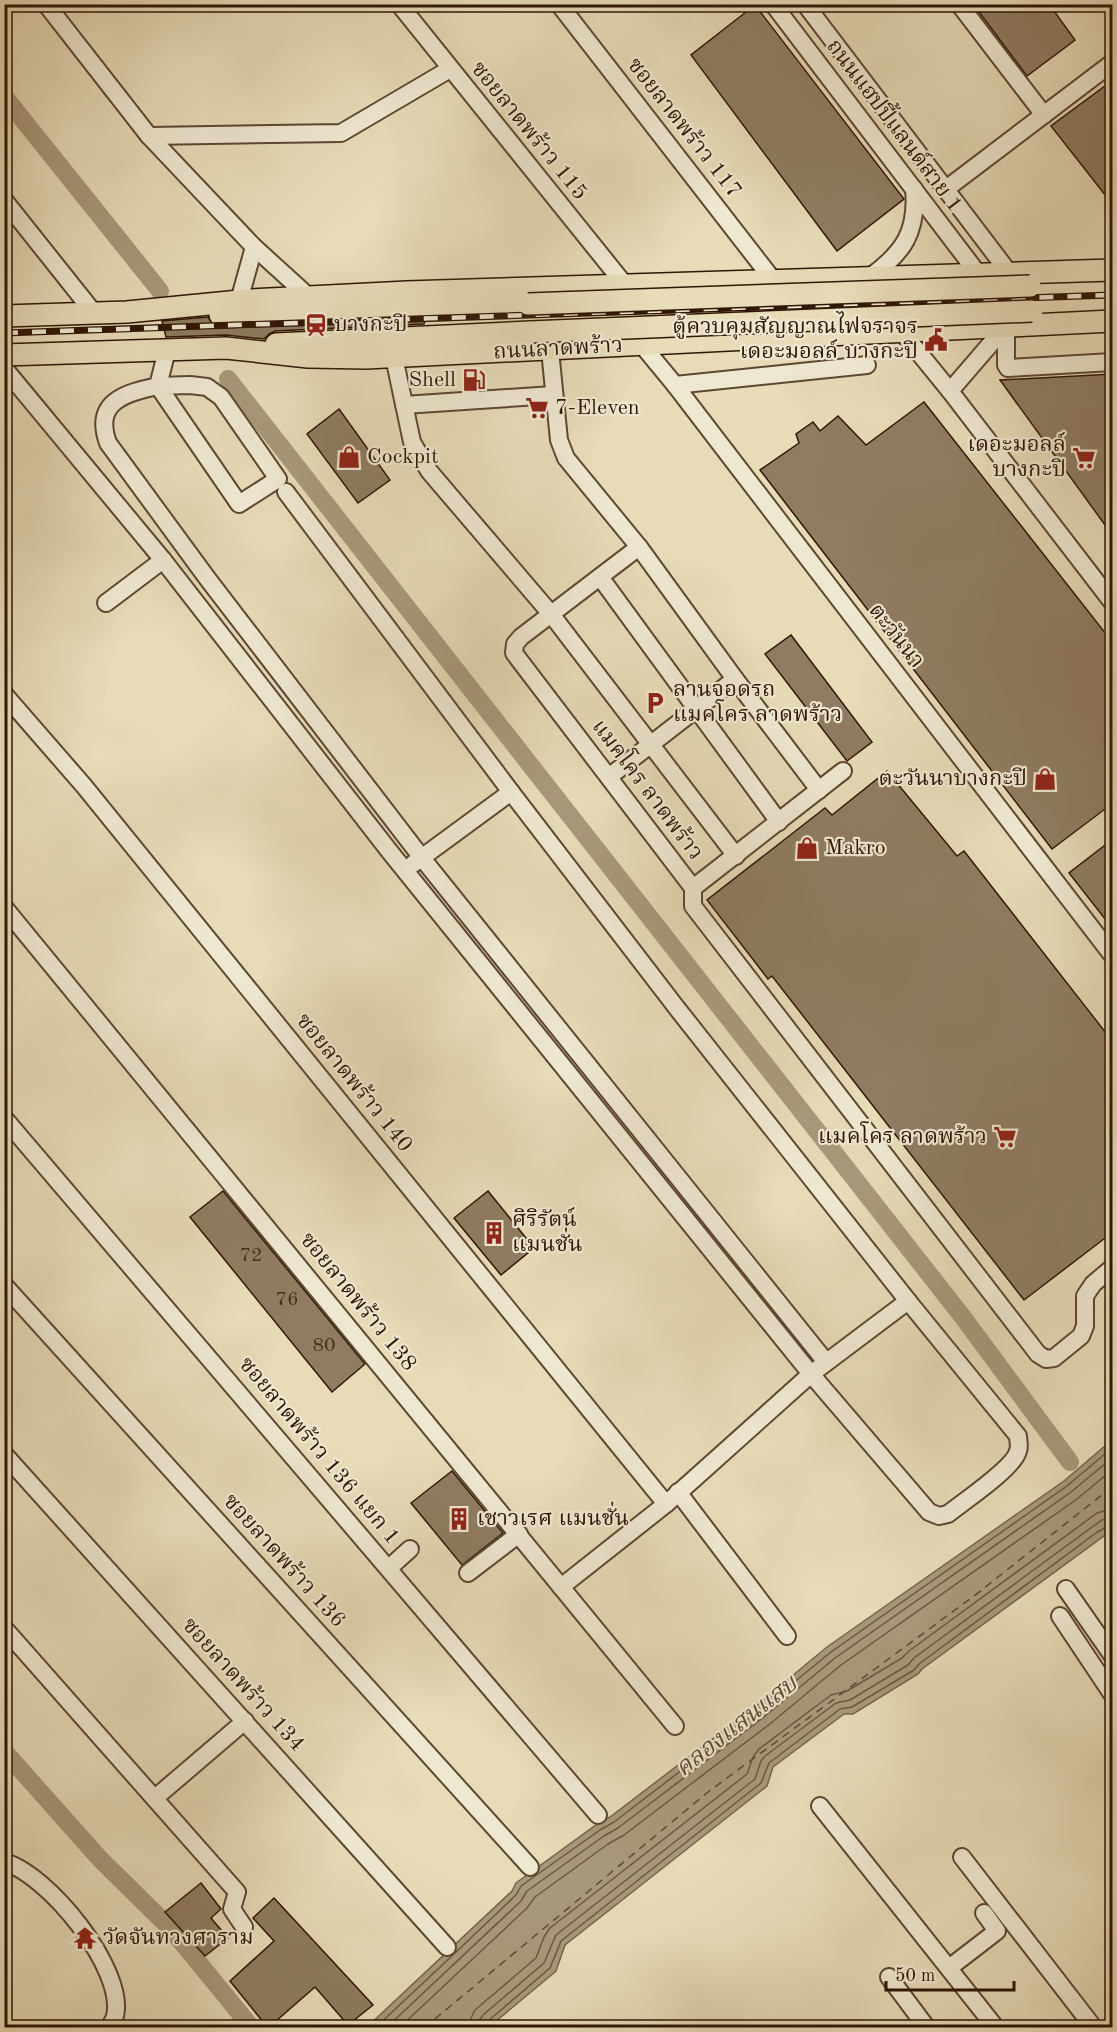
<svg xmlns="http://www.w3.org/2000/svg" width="1117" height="2032" viewBox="0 0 1117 2032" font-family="'Old Standard TT','Noto Serif Thai',serif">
  <rect width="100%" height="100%" fill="#e7dbb8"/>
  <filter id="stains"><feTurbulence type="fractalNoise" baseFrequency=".00333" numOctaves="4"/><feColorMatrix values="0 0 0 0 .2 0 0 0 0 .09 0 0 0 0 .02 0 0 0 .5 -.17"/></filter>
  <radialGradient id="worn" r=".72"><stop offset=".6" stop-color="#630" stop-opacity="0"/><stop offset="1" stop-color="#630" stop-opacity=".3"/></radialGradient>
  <path fill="#a8987b" stroke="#78644c" stroke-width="1.5" d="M1112 1440V1530L922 1669 918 1674 853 1714H844L773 1767 767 1786 565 1945 556 1971 489 2027 366 2028 512 1891 516 1883 596 1825 610 1817 757 1705 827 1647 1064 1481Z"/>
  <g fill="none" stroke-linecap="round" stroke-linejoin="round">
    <g stroke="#6c5740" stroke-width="1.5">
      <path d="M454 1954 516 1895 521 1886 600 1830 614 1822 760 1710 831 1652 1067 1486 1112 1448"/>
      <path d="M375 2028 453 1955"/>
      <path d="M386 2028 521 1901 527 1891 604 1836 618 1828 765 1716 835 1658 1071 1492 1112 1458"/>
      <path d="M399 2028 527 1908 535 1897 608 1844 624 1835 771 1723 841 1665 1077 1499 1112 1470"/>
      <path d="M470 2028 471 2018 475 2010 536 1958 544 1937 550 1928 747 1774 753 1757 759 1749 831 1695 847 1691 902 1658 909 1651 1097 1513 1112 1509"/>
      <path d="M479 2028V2021L483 2015 544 1963 556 1935 755 1779 761 1761 765 1756 836 1703 850 1700 908 1665 914 1658 1092 1527 1104 1519 1112 1518"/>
      <path d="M486 2028 488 2021 550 1968 561 1941 761 1783 769 1763 840 1709 852 1707 914 1670 919 1664 1096 1533 1108 1526 1112 1525"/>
    </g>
    <g stroke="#a8987b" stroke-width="18">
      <path d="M4 96 160 291"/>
      <path d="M228 379 962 1316 1070 1462"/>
      <path d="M4 1751 100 1859 171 1929 252 2028"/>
    </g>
    <path stroke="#5f4a34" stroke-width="1.5" stroke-dasharray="8 6" stroke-linecap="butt" d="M424 2028 708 1792 974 1596 1112 1487"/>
  </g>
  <g fill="#8f7c62" stroke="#2f1605" stroke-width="1.5">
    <path d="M973 4H1049L1075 40 1027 76Z"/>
    <path d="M755 5 904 199 837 251 691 55Z"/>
    <path d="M1113 80V205L1051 126Z"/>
    <path d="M208 317 214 326 220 328 425 320 424 324 275 331 269 334 264 339 226 335 166 337 162 321Z"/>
    <path d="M1113 374V536L1000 380Z"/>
    <path d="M924 402 1113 643V803L1052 849 760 470 799 443 796 434 813 422 820 431 838 416 866 445Z"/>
    <path d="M339 409 390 480 358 503 307 434Z"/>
    <path d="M791 635 872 742 847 761 765 654Z"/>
    <path d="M887 771 957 856 964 851 1113 1042V1232L1024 1300 772 976 768 979 707 900 825 808 832 815Z"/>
    <path d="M1113 839V929L1069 873Z"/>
    <path d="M223 1191 365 1364 332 1392 190 1217Z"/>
    <path d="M488 1191 534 1248 501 1275 454 1218Z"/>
    <path d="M452 1471 503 1533 462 1565 411 1503Z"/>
    <path d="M201 1883 221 1909 211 1918 228 1938 205 1956 165 1912Z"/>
    <path d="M274 1898 373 2005 348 2025 315 1987 268 2028 230 1981 274 1941 253 1918Z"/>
  </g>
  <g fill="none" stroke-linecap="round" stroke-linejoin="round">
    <g stroke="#5d4732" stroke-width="20">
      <g id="minor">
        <path d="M46 4 149 136 254 247 309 297"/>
        <path d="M399 4 625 285"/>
        <path d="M559 4 773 280"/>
        <path d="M773 4 979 275"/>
        <path d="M805 4 1010 274"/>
        <path d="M959 4 1044 115"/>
        <path d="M149 136 341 133 450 69"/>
        <path d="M946 189 1112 63"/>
        <path d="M4 200 94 313"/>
        <path d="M870 277C903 253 918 232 914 189"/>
        <path d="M239 301 254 247"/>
        <path d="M1006 326 950 391 1112 602"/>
        <path d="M1006 326V365L1008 368 1112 362"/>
        <path d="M902 332 950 391"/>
        <path d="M642 345 675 385 1112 955"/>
        <path d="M167 350 158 386C126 393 93 401 108 443L207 578 422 858 826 1362"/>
        <path d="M550 350 559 440 566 458 639 547 735 679 819 790"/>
        <path d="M394 357 412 442 429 471 551 614 736 856"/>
        <path d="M4 368 163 560 390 852 811 1374 929 1512 939 1516 948 1514C964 1501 1014 1468 1018 1451 1020 1446 1018 1441 1018 1436L908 1301"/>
        <path d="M190 385 207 387 221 397 278 479 239 504 158 386Z"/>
        <path d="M675 385 867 365"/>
        <path d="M404 405 553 395"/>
        <path d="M286 492 511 792 676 1007 908 1301 811 1374 666 1504 561 1587"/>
        <path d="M639 547 521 637 515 644 514 653 693 888"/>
        <path d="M600 577 779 822"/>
        <path d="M106 603 163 560"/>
        <path d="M4 694 84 786 666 1504"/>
        <path d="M610 776 735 679"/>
        <path d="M413 864 511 792"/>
        <path d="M693 888V906L1038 1354 1046 1359 1054 1358 1081 1336 1085 1326V1296L1093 1284 1112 1268"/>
        <path d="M693 888 843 771"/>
        <path d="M4 907 675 1726"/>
        <path d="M4 1118 598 1815"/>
        <path d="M4 1285 530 1867"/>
        <path d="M4 1454 447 1947"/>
        <path d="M678 1492 787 1636"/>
        <path d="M389 1568 410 1549"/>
        <path d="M468 1573 519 1534"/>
        <path d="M1066 1589 1112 1655"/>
        <path d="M1060 1616 1112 1694"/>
        <path d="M4 1628 237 1892 232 1909 244 1927"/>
        <path d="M155 1798 245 1721"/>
        <path d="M820 1806 996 2028"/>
        <path d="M962 1857 1094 2028"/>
        <path d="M4 1862C48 1874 126 1970 115 2016 114 2020 111 2024 109 2028"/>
        <path d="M949 1968 997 1931 984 1913"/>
        <path d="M889 1977 927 2028"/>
      </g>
    </g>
    <g stroke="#2f1605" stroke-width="24">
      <g id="major">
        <path d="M220 315 528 304"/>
        <path d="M4 316 127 312 250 300 407 292 1112 270"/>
        <path d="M276 344 530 332"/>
        <path d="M4 355 226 348 308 357 366 358 1112 321"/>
      </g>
    </g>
    <use href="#minor" stroke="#efe8d1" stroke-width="16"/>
    <use href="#major" stroke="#e7dbb8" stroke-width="21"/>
    <g stroke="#2f1605" stroke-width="7">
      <path id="rail" d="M4 333 1112 295"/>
    </g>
    <use href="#rail" stroke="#efe8d1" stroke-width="4.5" stroke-dasharray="14" stroke-linecap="butt"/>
    <g stroke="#2f1605" stroke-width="24" stroke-linecap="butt">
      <g id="major-bridge">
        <path d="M528 304 1030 286"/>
        <path d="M530 332 1032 311"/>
      </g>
    </g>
    <use href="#major-bridge" stroke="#e7dbb8" stroke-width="21"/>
  </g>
  <defs>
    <g id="station-bare" transform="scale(1.8)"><path d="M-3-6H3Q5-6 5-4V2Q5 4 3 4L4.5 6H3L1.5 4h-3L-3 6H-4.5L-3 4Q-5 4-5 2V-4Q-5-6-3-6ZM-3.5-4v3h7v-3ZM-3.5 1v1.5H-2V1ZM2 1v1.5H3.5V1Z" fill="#8f2418" stroke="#efe8d1" stroke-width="2.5" paint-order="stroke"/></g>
    <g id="civic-bare" transform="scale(1.8)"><path d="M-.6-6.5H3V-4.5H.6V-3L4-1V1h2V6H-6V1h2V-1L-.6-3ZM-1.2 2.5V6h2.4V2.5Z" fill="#8f2418" stroke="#efe8d1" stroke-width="2.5" paint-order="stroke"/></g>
    <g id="fuel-bare" transform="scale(1.8)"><path d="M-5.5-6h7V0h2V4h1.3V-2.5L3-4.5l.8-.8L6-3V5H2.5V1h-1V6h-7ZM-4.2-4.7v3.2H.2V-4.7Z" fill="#8f2418" stroke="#efe8d1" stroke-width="2.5" paint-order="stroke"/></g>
    <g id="supermarket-bare" transform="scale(1.8)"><path d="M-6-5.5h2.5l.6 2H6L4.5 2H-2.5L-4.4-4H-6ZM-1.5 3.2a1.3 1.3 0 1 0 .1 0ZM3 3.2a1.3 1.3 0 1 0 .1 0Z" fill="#8f2418" stroke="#efe8d1" stroke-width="2.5" paint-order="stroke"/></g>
    <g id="shop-bare" transform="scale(1.8)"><path d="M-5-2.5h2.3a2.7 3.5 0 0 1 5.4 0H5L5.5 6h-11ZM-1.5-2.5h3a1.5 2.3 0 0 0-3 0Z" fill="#8f2418" stroke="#efe8d1" stroke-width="2.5" paint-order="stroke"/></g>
    <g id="parking-bare" transform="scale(1.8)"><path d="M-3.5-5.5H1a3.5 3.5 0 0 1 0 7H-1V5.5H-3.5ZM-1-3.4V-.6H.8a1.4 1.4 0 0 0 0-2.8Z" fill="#8f2418" stroke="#efe8d1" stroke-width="2.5" paint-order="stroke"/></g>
    <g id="building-bare" transform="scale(1.8)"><path d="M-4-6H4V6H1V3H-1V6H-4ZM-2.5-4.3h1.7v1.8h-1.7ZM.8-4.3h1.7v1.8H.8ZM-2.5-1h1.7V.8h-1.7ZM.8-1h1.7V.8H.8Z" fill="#8f2418" stroke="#efe8d1" stroke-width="2.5" paint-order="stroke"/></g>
    <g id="temple-bare" transform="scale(1.8)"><path d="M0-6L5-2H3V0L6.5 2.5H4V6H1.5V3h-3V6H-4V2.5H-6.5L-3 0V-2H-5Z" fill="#8f2418" stroke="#efe8d1" stroke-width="2.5" paint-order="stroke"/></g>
  </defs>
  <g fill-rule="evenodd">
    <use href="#station-bare" x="316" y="325"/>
    <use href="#civic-bare" x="936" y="340"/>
    <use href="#fuel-bare" x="474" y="380"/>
    <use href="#supermarket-bare" x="537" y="408"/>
    <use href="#shop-bare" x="349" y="457"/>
    <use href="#supermarket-bare" x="1084" y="458"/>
    <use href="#parking-bare" x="655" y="703"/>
    <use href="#shop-bare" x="1045" y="779"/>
    <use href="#shop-bare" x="807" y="848"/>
    <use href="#supermarket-bare" x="1005" y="1137"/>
    <use href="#building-bare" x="494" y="1233"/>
    <use href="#building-bare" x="459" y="1519"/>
    <use href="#temple-bare" x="85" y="1938"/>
  </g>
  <g text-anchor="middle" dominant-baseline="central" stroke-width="4.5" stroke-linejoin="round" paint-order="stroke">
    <g font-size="20" fill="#47301c">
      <text x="251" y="1256">72</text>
      <text x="287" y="1300">76</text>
      <text x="324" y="1346">80</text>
    </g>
    <g font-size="22" fill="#2f1605" stroke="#efe8d1">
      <text transform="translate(894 126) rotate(53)">ถนนแฮปปี้แลนด์สาย 1</text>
      <text transform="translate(684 128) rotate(52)">ซอยลาดพร้าว 117</text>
      <text transform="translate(529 131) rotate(51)">ซอยลาดพร้าว 115</text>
      <text transform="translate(558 349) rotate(-3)">ถนนลาดพร้าว</text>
      <text transform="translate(896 636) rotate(52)">ตะวันนา</text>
      <text transform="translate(647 790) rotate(53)">แมคโคร ลาดพร้าว</text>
      <text transform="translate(354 1083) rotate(51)">ซอยลาดพร้าว 140</text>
      <text transform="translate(358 1302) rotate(51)">ซอยลาดพร้าว 138</text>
      <text transform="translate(319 1451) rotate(50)">ซอยลาดพร้าว 136 แยก 1</text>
      <text transform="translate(284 1561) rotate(48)">ซอยลาดพร้าว 136</text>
      <text transform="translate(243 1685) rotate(48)">ซอยลาดพร้าว 134</text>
    </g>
    <g font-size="22" fill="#2f1605" stroke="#efe8d1" text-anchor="start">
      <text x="334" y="325">บางกะปิ</text>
      <text x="918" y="327" text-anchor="end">ตู้ควบคุมสัญญาณไฟจราจร<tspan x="918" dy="25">เดอะมอลล์ บางกะปิ</tspan></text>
      <text x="456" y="380" text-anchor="end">Shell</text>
      <text x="555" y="408">7-Eleven</text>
      <text x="1066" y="445" text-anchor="end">เดอะมอลล์<tspan x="1066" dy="25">บางกะปิ</tspan></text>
      <text x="367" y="457">Cockpit</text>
      <text x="673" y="690">ลานจอดรถ<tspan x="673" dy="25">แมคโคร ลาดพร้าว</tspan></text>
      <text x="1027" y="779" text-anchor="end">ตะวันนาบางกะปิ</text>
      <text x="825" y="848">Makro</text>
      <text x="987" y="1137" text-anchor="end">แมคโคร ลาดพร้าว</text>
      <text x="512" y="1220">ศิริรัตน์<tspan x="512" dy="25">แมนชั่น</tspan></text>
      <text x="477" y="1519">เชาวเรศ แมนชั่น</text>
      <text x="103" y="1938">วัดจันทวงศาราม</text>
    </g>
    <g font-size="24" font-style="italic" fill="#5f4a34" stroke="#efe8d1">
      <text transform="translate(737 1727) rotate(-38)">คลองแสนแสบ</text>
    </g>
  </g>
  <rect width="1117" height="2032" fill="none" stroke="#e7dbb8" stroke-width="24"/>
  <rect x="6" y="6" width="1105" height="2020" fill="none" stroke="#2f1605" stroke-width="3"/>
  <rect x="12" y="12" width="1093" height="2008" fill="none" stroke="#2f1605" stroke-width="1.5"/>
  <path d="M886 1981v9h128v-9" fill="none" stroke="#2f1605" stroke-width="3"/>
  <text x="895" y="1981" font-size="18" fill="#2f1605" stroke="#efe8d1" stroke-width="4.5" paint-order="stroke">50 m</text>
  <rect width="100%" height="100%" filter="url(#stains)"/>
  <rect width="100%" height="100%" fill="url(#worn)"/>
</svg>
